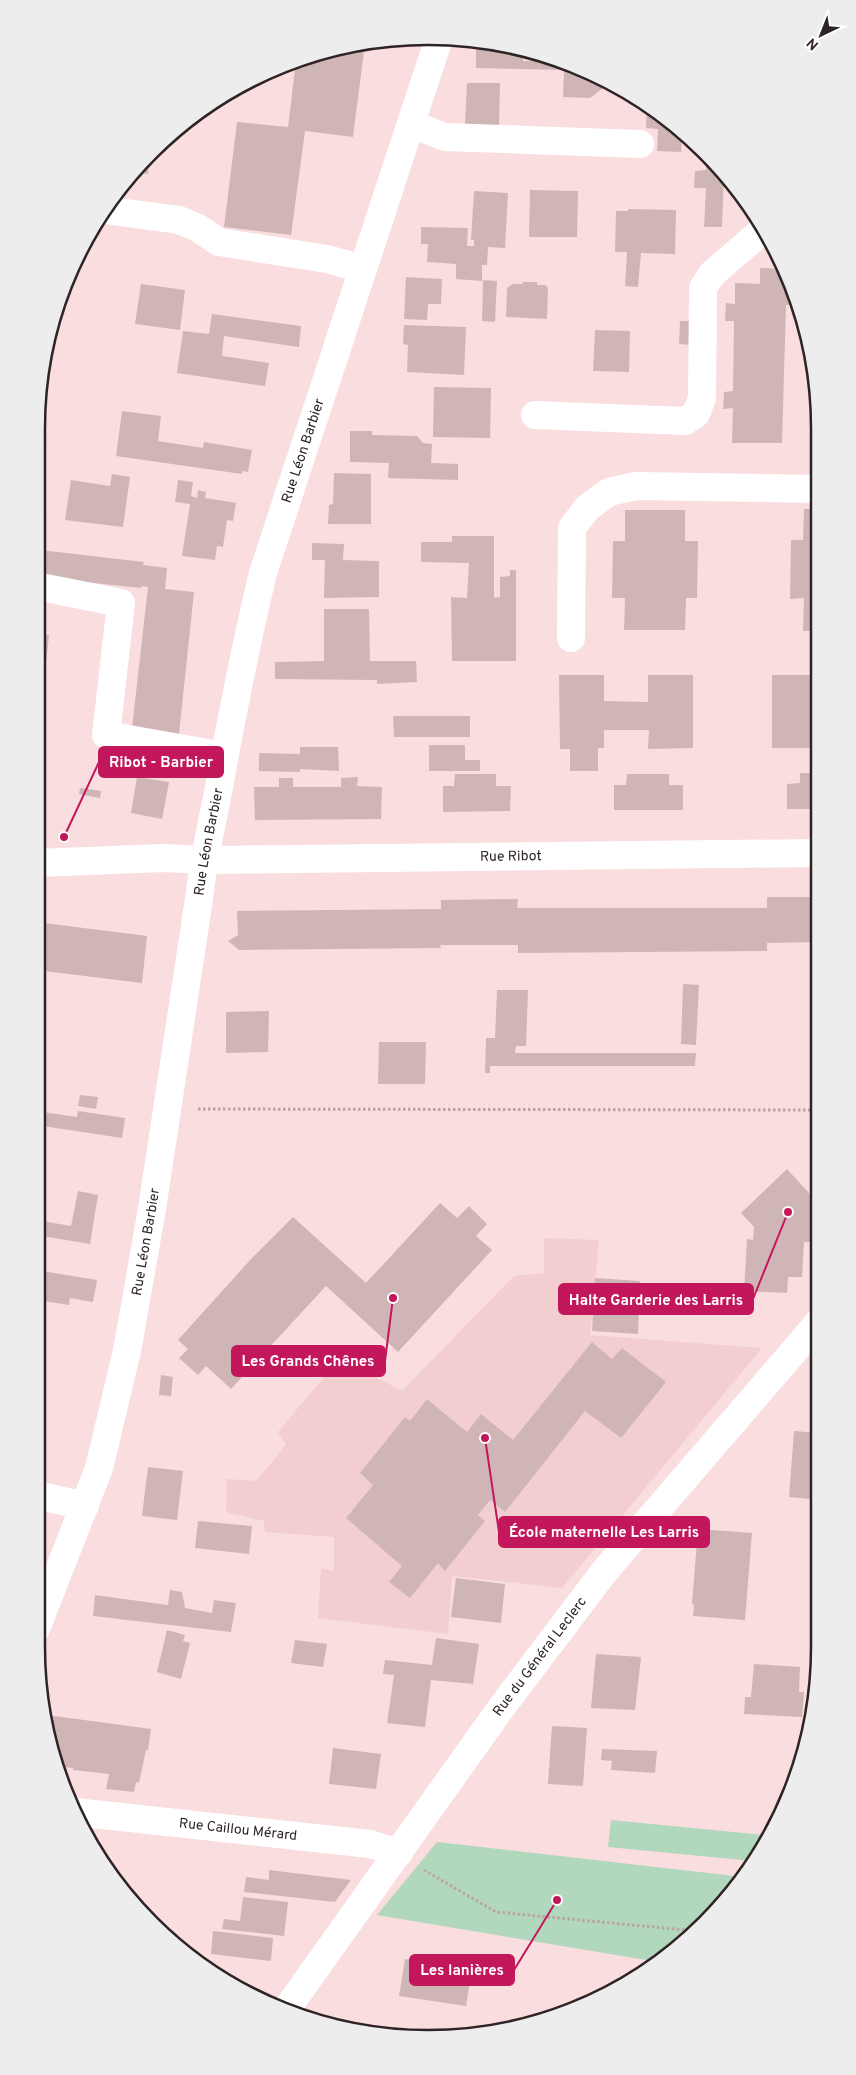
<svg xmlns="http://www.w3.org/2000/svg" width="856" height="2075" viewBox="0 0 856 2075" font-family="Overpass,sans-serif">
  <rect width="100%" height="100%" fill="#fadddf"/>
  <path fill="#f3ced1" d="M544 1238 599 1240 590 1335 762 1348 562 1588 452 1576 448 1634 318 1618 321 1568 334 1571V1537L265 1532 264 1521 226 1512 227 1479 256 1481 286 1445 278 1432 340 1358 402 1391 514 1276 544 1273Z"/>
  <g fill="#b1d8bd">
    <path d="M611 1820 765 1835 752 1861 608 1847Z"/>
    <path d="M437 1842 743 1877 739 1886 687 1941 658 1962 377 1915Z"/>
  </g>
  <g fill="#d0b5b7">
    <path d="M476 39 523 50V61H542V59H557L575 67V70H580L614 86 602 89 590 98 563 97 564 70 476 68Z"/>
    <path d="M365 43 353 137 305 131 291 235 224 227 237 122 288 127 296 61 326 50Z"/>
    <path d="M467 83H500L499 126 465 125Z"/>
    <path d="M647 104 682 134 681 152 657 151 658 129 646 128Z"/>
    <path d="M150 154 148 174 132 172 133 170Z"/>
    <path d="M707 156 724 173 722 227H704L706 188H694L695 171 706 170Z"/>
    <path d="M530 190 578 191 577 237H529Z"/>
    <path d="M474 191 508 193 505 248 488 247 487 265H482V281L456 279V264L427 262 428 244H421V227L468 228 467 246H474V240H471Z"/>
    <path d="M628 209 676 210 675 254 641 253 638 287 625 286 627 252H615L616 211H628Z"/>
    <path d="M760 268 784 269 786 284H788L795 305H786L782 443H732L733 408 723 409 724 392 733 391 734 321H725L726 303 735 304V283L760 284Z"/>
    <path d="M406 277 442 279 441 304H428L427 320 404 319Z"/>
    <path d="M483 280 497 281 495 322 482 321Z"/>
    <path d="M522 282H537V285H545L548 288 547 319 506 317 507 288 513 284H523Z"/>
    <path d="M141 284 185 290 180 330 135 324Z"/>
    <path d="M212 314 301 326 299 347 224 336 222 356 269 363 265 386 177 373 183 331 209 334Z"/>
    <path d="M680 321H693L692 345 679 344Z"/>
    <path d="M404 325 466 327 464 375 407 372 408 345 403 344Z"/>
    <path d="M595 330 630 331 629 372 593 371Z"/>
    <path d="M434 387 491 388 490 438 433 437Z"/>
    <path d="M122 411 161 416 158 441 203 448 204 442 252 450 248 472 242 471V474L116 456Z"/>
    <path d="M350 431H372V435L417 436 423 443 432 444 431 463 458 464V480L388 478 389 463 350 462Z"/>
    <path d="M334 473 371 474V524H328L329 505 333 504Z"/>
    <path d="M112 474 130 477 123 527 65 520 71 480 110 486Z"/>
    <path d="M178 480 193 482 191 496 197 498 198 490 206 492 205 498 236 503 233 521 227 520 223 547 217 546 215 560 182 556 190 504 175 502Z"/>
    <path d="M804 509H817V631H803L804 598 790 599 791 540H803Z"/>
    <path d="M625 510H685V541H698L697 598H686L685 630H624L625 598H612L613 541H625Z"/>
    <path d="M452 536H494V598L500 597V577L510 576V570H516V661H452L451 597 467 598 469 563 421 562V542H452Z"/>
    <path d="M312 543 344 544 343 560 379 561V597L324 598 325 560H312Z"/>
    <path d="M40 550 144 562 143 565 167 568 165 589 194 592 179 734 132 728 148 587 141 586V588L37 577Z"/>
    <path d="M324 609H369L370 661H416L417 682 377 684V680L275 679V662L324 661Z"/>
    <path d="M36 634 49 635 44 684 36 683Z"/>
    <path d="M559 675H604V701L648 702V675H693V748L648 749 649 730H604V748H598V771H570V749H560Z"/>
    <rect x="772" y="675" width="45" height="73"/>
    <path d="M393 716H470V737H394Z"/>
    <path d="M429 745H465V760H480V771H429Z"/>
    <path d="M300 747H338L339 771 300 769V772L259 771V753L300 754Z"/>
    <path d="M800 773H817L818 809H787V784L800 783Z"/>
    <path d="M455 774H496V786H511L510 811 443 812V786H454Z"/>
    <path d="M627 774H669V785H683V810H614V785H626Z"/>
    <path d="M137 777 169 782 162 819 131 813Z"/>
    <path d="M358 777 357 786 382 787 381 819 255 820 254 787H279V778H293V787H341V778Z"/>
    <path d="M80 788 101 791 100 798 79 794Z"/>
    <path d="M767 897H818V942L767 943V951L518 953V945H440L441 948 239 950 228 941 238 935 237 911 441 909V900L518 899 517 908H767Z"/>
    <path d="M36 922 147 936 142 983 36 970Z"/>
    <path d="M683 984 699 985 696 1045 681 1044Z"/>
    <path d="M497 990H528L526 1046H516L515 1053H696L695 1066H490V1073H485L486 1038H495Z"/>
    <path d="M269 1011 268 1052 226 1053V1012Z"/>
    <path d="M379 1042H426L425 1084H378Z"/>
    <path d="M36 1075 41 1076 37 1099H36Z"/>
    <path d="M80 1095 98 1097 96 1109 78 1106Z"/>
    <path d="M36 1111 77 1117 78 1111 125 1118 122 1138 36 1125Z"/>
    <path d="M787 1169 819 1204V1242H804L802 1277H788L787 1293 744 1291 747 1239 753 1240 754 1227 741 1213Z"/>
    <path d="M78 1191 98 1195 90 1244 36 1235V1220L71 1226Z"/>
    <path d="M440 1203 457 1218 469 1206 487 1224 476 1236 492 1250 398 1352 326 1286 231 1389 206 1366 198 1375 179 1358 188 1349 178 1340 252 1258 293 1217 366 1283Z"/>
    <path d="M36 1270 97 1280 93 1302 70 1298 69 1305 44 1301 45 1294 36 1292Z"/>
    <path d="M595 1278 640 1281 638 1334 592 1331Z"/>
    <path d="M592 1342 612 1359 622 1348 666 1382 621 1438 585 1411 505 1512 490 1500 478 1515 485 1521 445 1571 438 1563 410 1598 389 1582 402 1566 346 1518 373 1485 360 1473 405 1417 410 1421 427 1399 467 1432 481 1414 513 1440Z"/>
    <path d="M161 1375 173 1377 171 1396 159 1395Z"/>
    <path d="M794 1431 819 1433V1500L789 1497Z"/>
    <path d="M148 1467 183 1471 177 1520 142 1516Z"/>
    <path d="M198 1521 252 1526 249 1554 195 1548Z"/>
    <path d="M698 1529 752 1533 745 1620 693 1616 694 1605 692 1604Z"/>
    <path d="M456 1578 505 1584 501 1623 451 1617Z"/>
    <path d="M170 1590 182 1592 185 1608 212 1613 214 1600 236 1603 231 1632 93 1616 95 1595 168 1605Z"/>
    <path d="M167 1630 185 1635 183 1641 190 1643 181 1679 157 1672Z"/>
    <path d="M436 1638 479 1644 473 1684 431 1680 425 1727 387 1723 394 1675 383 1674 385 1660 432 1665Z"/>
    <path d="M295 1640 327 1644 323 1667 291 1663Z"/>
    <path d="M596 1654 641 1657 635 1710 591 1708Z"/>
    <path d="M754 1664 800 1667 799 1692H804L802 1717 744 1714 745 1697H751Z"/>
    <path d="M47 1715 151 1729 148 1750H146L139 1783 136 1782 134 1792 106 1789 109 1774 73 1770V1768L56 1766Z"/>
    <path d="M552 1726 587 1728 583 1786 548 1784Z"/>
    <path d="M333 1748 381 1754 376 1789 329 1784Z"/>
    <path d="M602 1749 657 1751 655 1773 611 1770 612 1761 601 1760Z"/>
    <path d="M269 1870 351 1880 335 1902 244 1892 246 1877 269 1880Z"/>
    <path d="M243 1897 288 1902 284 1936 222 1929 224 1919 240 1921Z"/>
    <path d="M213 1931 273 1938 271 1961 211 1954Z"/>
    <path d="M405 1959 472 1969 466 2006 399 1996Z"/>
  </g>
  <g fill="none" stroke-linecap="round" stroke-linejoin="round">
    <g stroke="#bba3a5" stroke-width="3" stroke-dasharray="2.5 2.5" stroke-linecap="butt">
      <path d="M198 1109 818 1110"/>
      <path d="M424 1870 496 1912 696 1931"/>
    </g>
    <g stroke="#fff" stroke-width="28">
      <path d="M411 124 445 137 640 144"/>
      <path d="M105 210 179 220 198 228 219 242 327 259 363 269"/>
      <path d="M535 415 685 421 696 414 702 398 703 288 712 274 763 230"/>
      <path d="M36 586 121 603 106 735 224 756"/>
      <path d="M571 638 572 528 587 508 609 492 636 486 817 489"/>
      <path id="s1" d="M36 863 164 858 203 860 818 853"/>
      <path d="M36 1495 85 1506"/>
      <path id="s2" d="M36 1629 99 1468 127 1351 152 1209 199 899C203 861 212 824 219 787 232 715 246 644 263 573L439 38"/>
      <path id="s3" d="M75 1812 370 1844 399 1853"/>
      <path id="s4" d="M286 2010 501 1708 604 1572 819 1322"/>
    </g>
  </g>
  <g text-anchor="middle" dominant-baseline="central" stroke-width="4" stroke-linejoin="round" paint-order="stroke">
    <g font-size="14" fill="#2f2425" stroke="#fff">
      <text stroke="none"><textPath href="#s2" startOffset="1212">Rue Léon Barbier</textPath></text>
      <text stroke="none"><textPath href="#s2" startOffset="809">Rue Léon Barbier</textPath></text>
      <text stroke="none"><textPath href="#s1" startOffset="475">Rue Ribot</textPath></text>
      <text stroke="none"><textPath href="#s2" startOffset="404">Rue Léon Barbier</textPath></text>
      <text stroke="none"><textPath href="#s4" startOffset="435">Rue du Général Leclerc</textPath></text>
      <text stroke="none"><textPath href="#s3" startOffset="164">Rue Caillou Mérard</textPath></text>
    </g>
  </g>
  <path d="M0 0H856V2075H0ZM428 45H428A383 383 0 0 1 811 428V1647A383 383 0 0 1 428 2030H428A383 383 0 0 1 45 1647V428A383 383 0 0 1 428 45Z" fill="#eeedee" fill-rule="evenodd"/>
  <path fill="none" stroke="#2f2425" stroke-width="2.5" d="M428 45H428A383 383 0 0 1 811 428V1647A383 383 0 0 1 428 2030H428A383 383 0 0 1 45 1647V428A383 383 0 0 1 428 45Z"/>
  <path fill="none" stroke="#c2185b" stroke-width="2" d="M64 837L99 762M788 1212L753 1299M393 1298L385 1361M485 1438L499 1532M557 1900L514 1970"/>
  <g fill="#c2185b" stroke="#fff" stroke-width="2">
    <circle cx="64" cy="837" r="5"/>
    <circle cx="788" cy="1212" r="5"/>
    <circle cx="393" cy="1298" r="5"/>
    <circle cx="485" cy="1438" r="5"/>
    <circle cx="557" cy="1900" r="5"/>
  </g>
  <g fill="#c2185b" stroke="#c2185b" stroke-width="2">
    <rect x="99" y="747" width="124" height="30" rx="5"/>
    <rect x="559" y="1284" width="194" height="30" rx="5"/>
    <rect x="232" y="1346" width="153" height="30" rx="5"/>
    <rect x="499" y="1517" width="210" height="30" rx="5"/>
    <rect x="410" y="1955" width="104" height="30" rx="5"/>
  </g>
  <g font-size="15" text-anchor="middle" font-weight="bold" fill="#fff">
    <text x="161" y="767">Ribot - Barbier</text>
    <text x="656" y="1305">Halte Garderie des Larris</text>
    <text x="308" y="1366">Les Grands Chênes</text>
    <text x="604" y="1537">École maternelle Les Larris</text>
    <text x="462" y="1975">Les lanières</text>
  </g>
  <g transform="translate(821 35) rotate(223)" stroke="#ffffff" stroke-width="4" paint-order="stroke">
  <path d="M0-4L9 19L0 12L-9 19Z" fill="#2f2425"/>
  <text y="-8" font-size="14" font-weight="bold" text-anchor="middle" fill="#2f2425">N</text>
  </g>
</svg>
